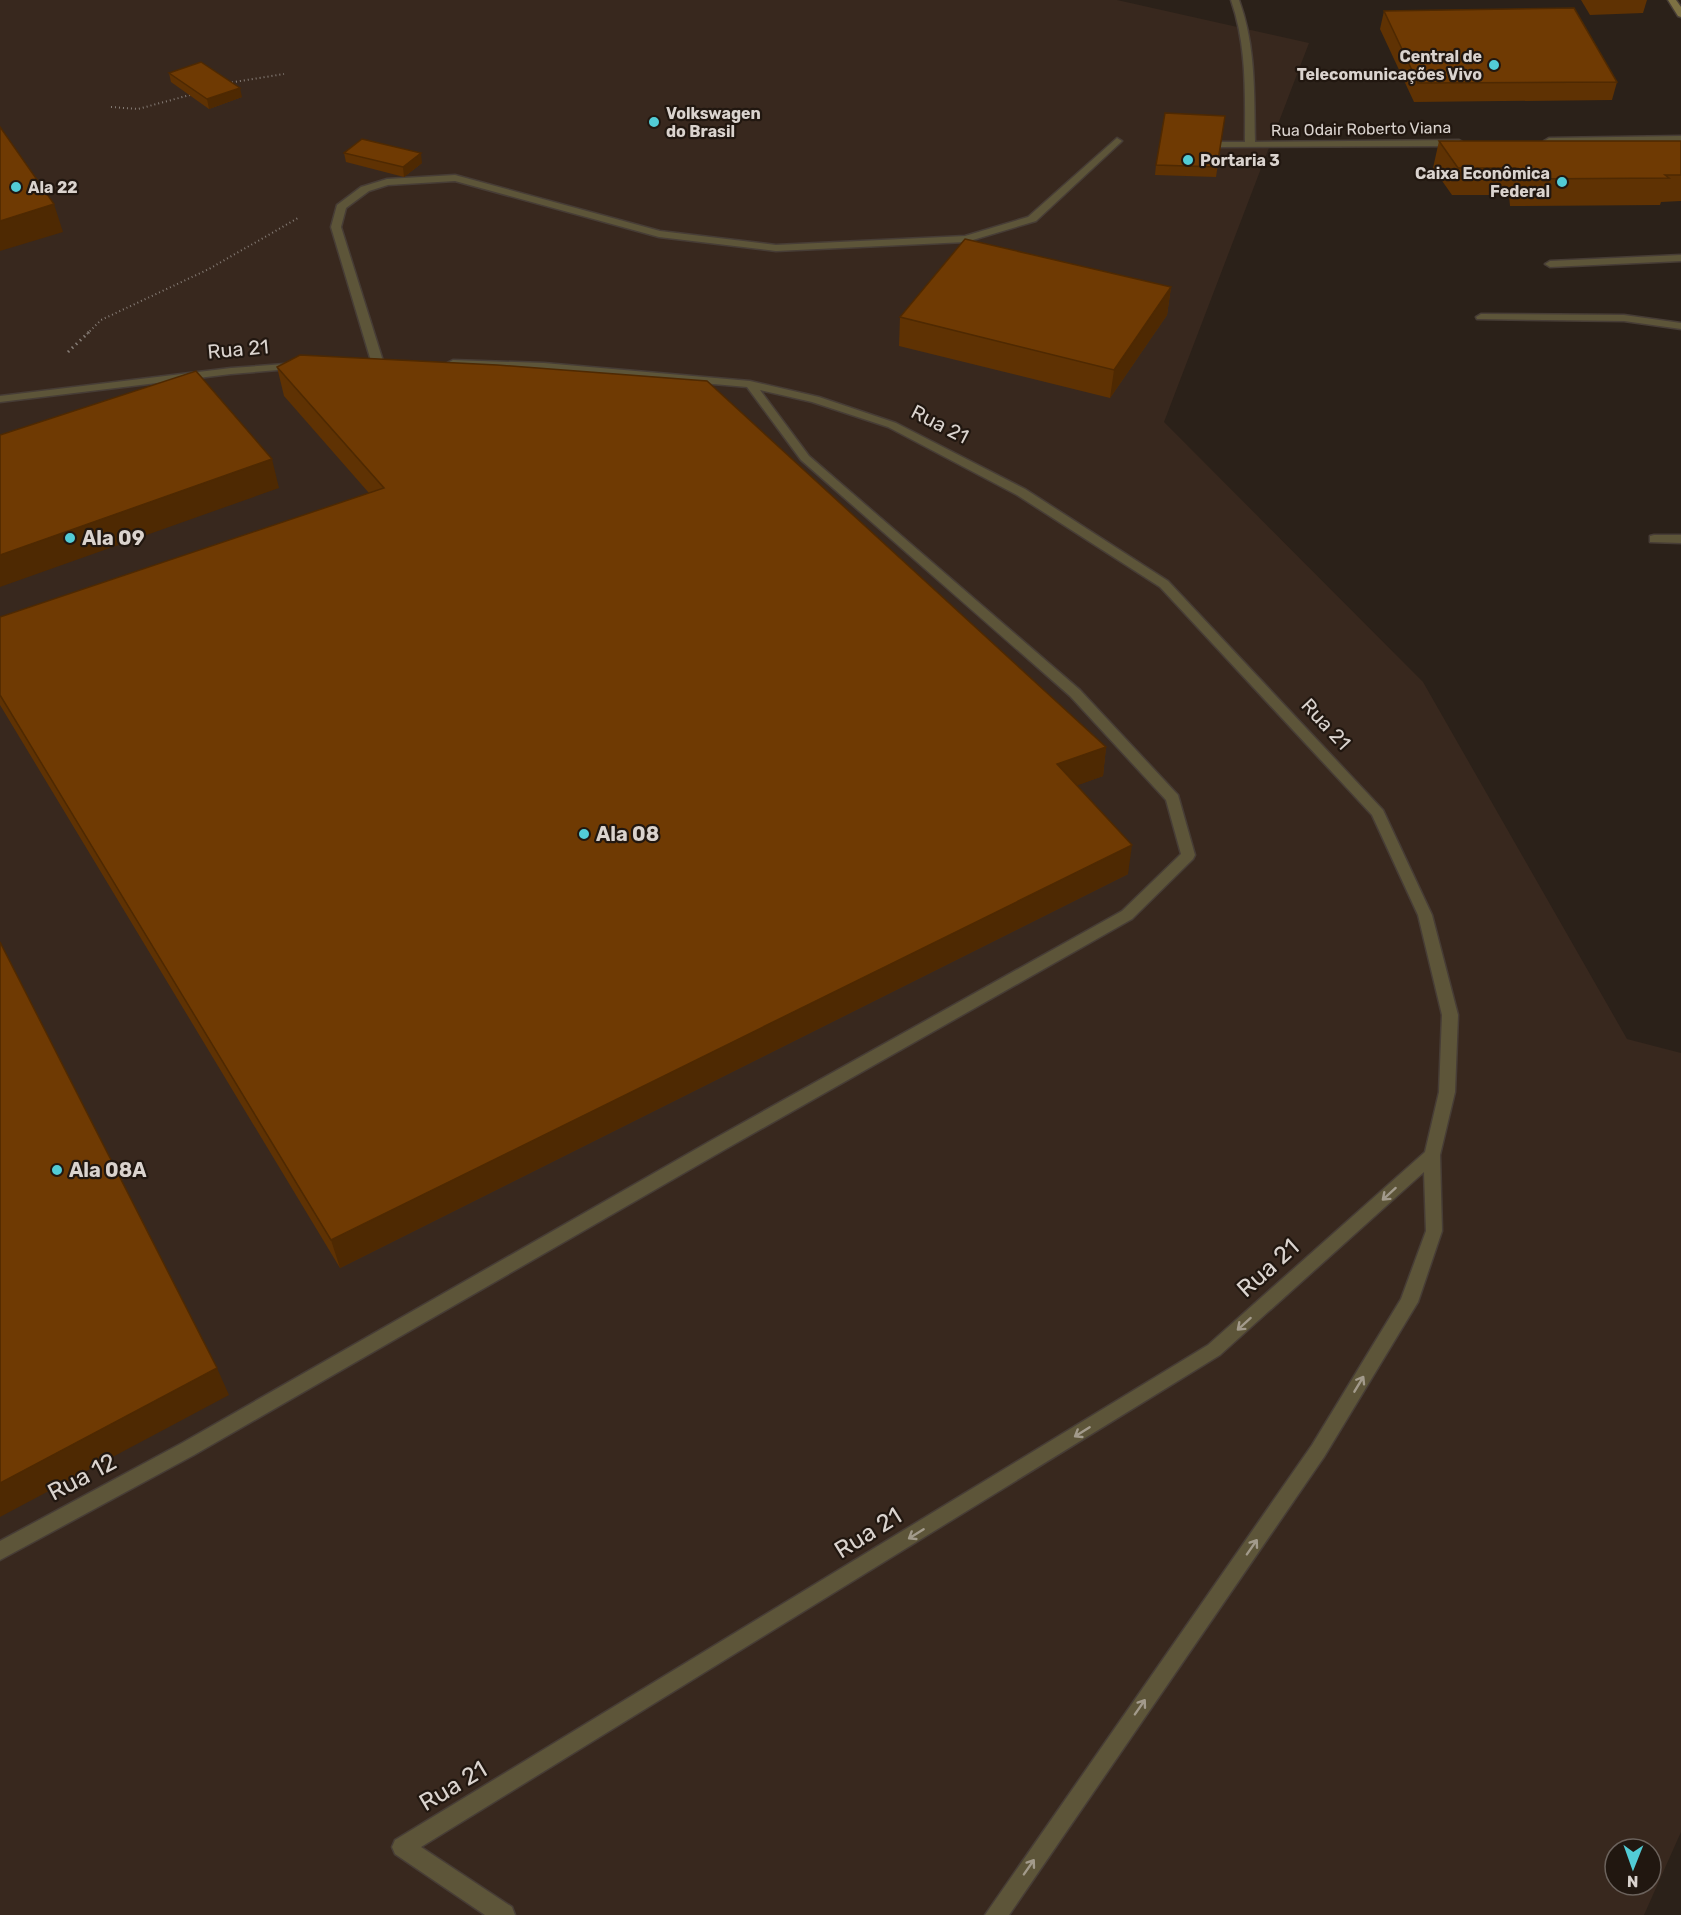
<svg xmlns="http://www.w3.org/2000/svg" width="1681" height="1915" viewBox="0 0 1681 1915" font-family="Rubik,sans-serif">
  <rect width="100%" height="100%" fill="#2b2119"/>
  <path fill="#38281e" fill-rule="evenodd" d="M0 0H1117L1309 43 1164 422 1423 682 1627 1039 1681 1053V1832L1644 1915H0ZM1615 1849H1651V1885H1615Z"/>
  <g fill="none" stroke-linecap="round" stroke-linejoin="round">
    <g stroke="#473d36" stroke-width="3">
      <g id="service">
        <path d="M1117 138 1122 141 1120 143 1036 221 966 242 776 251 659 237 455 181 388 185 369 191 346 208 341 227 383 361 377 364 371 361 331 227 337 205 361 187 387 179 455 175 660 231 776 245 965 236 1028 217Z"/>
        <path d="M1681 255V261L1550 267 1545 264 1550 261Z"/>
        <path d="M1481 314 1624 315 1681 323V329L1624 321 1477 319 1476 317Z"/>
        <path d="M453 360 544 363 750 381 819 397 896 423 1025 489 1168 581 1383 810 1432 915 1458 1015 1455 1092 1440 1155 1442 1231 1418 1302 1324 1457 1009 1915H985L1312 1445 1401 1299 1426 1231 1424 1172 1220 1355 421 1847 512 1907 515 1915H485L395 1854 392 1847 395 1840 1208 1345 1425 1152 1439 1092 1442 1015 1418 915 1372 815 1160 587 1017 495 888 427 812 402 760 390 809 456 1080 690 1178 795 1195 855 1193 859 1132 919 724 1150 194 1455 0 1560V1541L182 1443 712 1140 1122 911 1181 854 1166 800 1070 696 801 460 747 387 544 369 449 365 447 363Z"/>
        <path d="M298 363 304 366 302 368 231 374 0 402V396L231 368Z"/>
        <path d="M1654 535H1681V543L1650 542V536Z"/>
      </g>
    </g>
    <g stroke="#473d36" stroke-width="3">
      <g id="minor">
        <path d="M1231 0H1239C1256 46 1254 93 1255 142L1459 140 1464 143 1459 146 1218 147V143L1221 142H1245C1245 93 1247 46 1231 0Z"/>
        <path d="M1681 136V142L1549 144 1544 141 1549 138Z"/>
      </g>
    </g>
    <g stroke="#473d36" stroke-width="3">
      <path id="secondary" d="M1668 0H1676L1681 7V17L1678 16Z"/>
    </g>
    <g stroke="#867d77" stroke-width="2" stroke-dasharray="1 3" stroke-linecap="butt">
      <path d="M228 83 284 74"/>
      <path d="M111 107 138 109 190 95"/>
      <path d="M87 334 101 320 209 269 298 218"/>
    </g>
    <path stroke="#867d77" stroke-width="3" stroke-dasharray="1.5 4" stroke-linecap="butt" d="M68 352 89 332"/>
    <use href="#service" fill="#5d5539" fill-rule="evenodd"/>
    <use href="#minor" fill="#5d5539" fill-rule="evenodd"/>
    <use href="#secondary" fill="#7d7143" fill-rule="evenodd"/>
  </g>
  <g fill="#5f3203">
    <path d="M1581 0H1647L1643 13 1590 15Z"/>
    <path d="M1384 11 1617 82 1612 100 1414 102 1380 29Z"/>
    <path d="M169 73 242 97 209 109 171 82Z"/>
    <path d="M1225 116 1216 177 1155 175 1156 165Z"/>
    <path d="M1439 141H1681V201L1661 202 1660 205 1510 206 1509 195H1452L1433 168Z"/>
    <path d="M344 153 422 163 404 177 346 162Z"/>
    <path d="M1171 287 1167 315 1110 398 899 346 900 317Z"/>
    <path d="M277 367 1106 747 1103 776 1077 785 1128 874 340 1268 0 705V617L369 493 284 396Z"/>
  </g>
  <g fill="#4e2902">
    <path d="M240 88 242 97 209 109 207 99Z"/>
    <path d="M421 153 422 163 404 177 403 167Z"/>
    <path d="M54 204 63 232 0 251V221Z"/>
    <path d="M1171 287 1167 315 1110 398 1114 370Z"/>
    <path d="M272 459 279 488 0 587V555Z"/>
    <path d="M1106 747 1103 776 1054 794 1057 764Z"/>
    <path d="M1132 845 1128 874 340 1268 331 1240Z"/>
    <path d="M217 1368 229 1395 0 1517V1483Z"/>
  </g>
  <g fill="#6f3a03" stroke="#4e2902" stroke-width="1.5">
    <path d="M1574 8 1617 82 1418 83 1384 11Z"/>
    <path d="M201 62 240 88 207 99 169 73Z"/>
    <path d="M1165 113 1225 116 1217 167 1156 165Z"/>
    <path d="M0 127 54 204 0 221Z"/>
    <path d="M362 139 421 153 403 167 344 153Z"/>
    <path d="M1439 141H1681V175H1665L1669 178 1517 179 1516 168H1458Z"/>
    <path d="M965 239 1171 287 1114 370 900 317Z"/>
    <path d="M300 355 497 365 707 381 1106 747 1057 764 1132 845 331 1240 0 695V617L384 488 277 367Z"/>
    <path d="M196 371 272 459 0 555V435Z"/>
    <path d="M0 942 217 1368 0 1483Z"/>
  </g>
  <defs><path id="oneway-shaft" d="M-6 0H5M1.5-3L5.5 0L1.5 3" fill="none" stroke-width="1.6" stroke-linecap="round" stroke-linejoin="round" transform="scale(1.5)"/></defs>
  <g stroke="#a29a8b">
    <use href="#oneway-shaft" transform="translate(1389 1194) rotate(138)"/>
    <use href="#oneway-shaft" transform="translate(1244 1324) rotate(138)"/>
    <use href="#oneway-shaft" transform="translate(1359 1384) rotate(-59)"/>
    <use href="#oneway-shaft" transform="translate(1082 1432) rotate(148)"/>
    <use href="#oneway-shaft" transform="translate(916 1534) rotate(148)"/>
    <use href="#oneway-shaft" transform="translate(1252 1547) rotate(-55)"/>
    <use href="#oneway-shaft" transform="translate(1140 1707) rotate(-55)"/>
    <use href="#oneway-shaft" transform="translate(1029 1867) rotate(-55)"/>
  </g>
  <g fill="#52ccd6" stroke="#211710" stroke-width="2">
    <circle cx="1494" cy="65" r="6"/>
    <circle cx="654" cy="122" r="6"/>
    <circle cx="1188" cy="160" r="6"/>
    <circle cx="1562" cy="182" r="6"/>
    <circle cx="16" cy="187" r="6"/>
    <circle cx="70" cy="538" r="6"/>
    <circle cx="584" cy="834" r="6"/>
    <circle cx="57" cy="1170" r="6"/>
  </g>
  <g text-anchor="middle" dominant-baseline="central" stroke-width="4.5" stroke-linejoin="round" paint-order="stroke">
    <g font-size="16" font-weight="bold" fill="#dad3ce" stroke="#211710" text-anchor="start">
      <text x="1482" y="56" text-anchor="end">Central de<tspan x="1482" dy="18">Telecomunicações Vivo</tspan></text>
      <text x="666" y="113">Volkswagen<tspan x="666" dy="18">do Brasil</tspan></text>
      <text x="1200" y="160">Portaria 3</text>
      <text x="1550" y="173" text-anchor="end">Caixa Econômica<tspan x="1550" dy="18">Federal</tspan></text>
      <text x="28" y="187">Ala 22</text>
    </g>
    <g font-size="16" fill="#dad3ce" stroke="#211710">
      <text transform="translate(1361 129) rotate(-1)">Rua Odair Roberto Viana</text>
    </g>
    <g font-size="20" fill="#dad3ce" stroke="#211710">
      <text transform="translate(238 349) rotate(-5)">Rua 21</text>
      <text transform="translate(940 424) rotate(27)">Rua 21</text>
      <text transform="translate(1326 724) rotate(47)">Rua 21</text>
    </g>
    <g font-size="20" font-weight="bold" fill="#dad3ce" stroke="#211710" text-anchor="start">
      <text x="82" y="538">Ala 09</text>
      <text x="596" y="834">Ala 08</text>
      <text x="69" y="1170">Ala 08A</text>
    </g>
    <g font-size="24" fill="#dad3ce" stroke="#211710">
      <text transform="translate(1268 1268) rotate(-42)">Rua 21</text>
      <text transform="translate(82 1477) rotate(-28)">Rua 12</text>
      <text transform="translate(868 1533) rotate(-32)">Rua 21</text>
      <text transform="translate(453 1786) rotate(-31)">Rua 21</text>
    </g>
  </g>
  <g transform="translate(1633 1867) rotate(181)"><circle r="28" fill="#211710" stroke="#6b625c" stroke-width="1.5"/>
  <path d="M0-4.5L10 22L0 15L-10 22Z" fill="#52ccd6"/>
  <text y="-9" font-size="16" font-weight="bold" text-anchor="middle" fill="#dad3ce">N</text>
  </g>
</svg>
